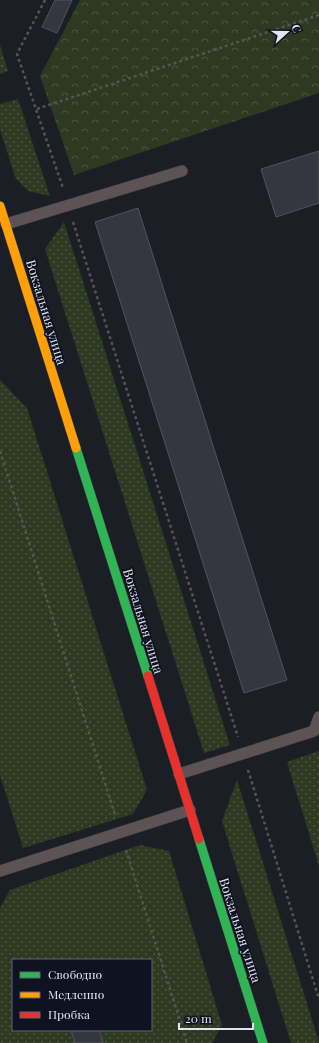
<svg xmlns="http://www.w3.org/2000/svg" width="319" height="1043" viewBox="0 0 319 1043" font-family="'Playfair Display',serif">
  <defs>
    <pattern id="grass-dots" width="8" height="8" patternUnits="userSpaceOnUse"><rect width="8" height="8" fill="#2e3922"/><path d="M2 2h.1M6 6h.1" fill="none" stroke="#4c5642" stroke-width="1.8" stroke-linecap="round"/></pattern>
    <pattern id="park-crowns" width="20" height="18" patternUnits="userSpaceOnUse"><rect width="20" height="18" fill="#2e3922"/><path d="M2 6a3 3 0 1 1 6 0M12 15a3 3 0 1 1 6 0" fill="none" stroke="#4c5642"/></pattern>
  </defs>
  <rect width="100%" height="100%" fill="#1c1e26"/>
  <g fill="url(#grass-dots)" fill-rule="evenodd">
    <path d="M0 45 8 71 0 74Z"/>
    <path d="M18 99 50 196 28 191 16 179 0 130V104Z"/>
    <path d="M64 222 230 745 204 753 45 249Z"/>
    <path d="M0 380 27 408 147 790 133 814 23 848 0 775Z"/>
    <path d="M319 751V866L287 762Z"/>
    <path d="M237 780 319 1042V1043H291L222 821Z"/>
    <path d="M140 845 169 851 222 1025 212 1043H0V908L10 890ZM13 960H151V1030H13Z"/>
  </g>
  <path fill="url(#park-crowns)" d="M80 0H319V93L74 175 40 76Z"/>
  <g fill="#363640" stroke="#52535a">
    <path d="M55 0H72L57 33 42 27Z"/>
    <path d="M319 151V203L276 217 261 169Z"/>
    <path d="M138 208 287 680 244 693 95 222Z"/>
    <path d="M71 1030H99L103 1043H75Z"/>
  </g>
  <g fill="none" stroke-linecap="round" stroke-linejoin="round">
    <g stroke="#383b41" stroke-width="12">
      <g id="lane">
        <path d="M6 224 182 171"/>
        <path d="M179 774 314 731 319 717"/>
        <path d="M0 871 190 810"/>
      </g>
    </g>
    <g stroke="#383b41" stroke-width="10">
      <g id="fast">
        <path d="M76 448 148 676"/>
        <path d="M199 839 263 1043"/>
      </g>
    </g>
    <g stroke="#383b41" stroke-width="10">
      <path id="slow" d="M0 206 76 448"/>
    </g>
    <g stroke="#383b41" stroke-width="10">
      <path id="jam" d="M148 676 199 839"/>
    </g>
    <g stroke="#585255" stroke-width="2.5" stroke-dasharray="3 3" stroke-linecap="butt">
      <path d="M45 0 17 54 63 188"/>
      <path d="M37 109 319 15"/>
      <path d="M73 222 238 737"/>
      <path d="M0 451 115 815"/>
      <path d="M248 770 319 999"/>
      <path d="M126 850 187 1043"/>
    </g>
    <use href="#lane" stroke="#5d5354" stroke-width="11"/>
    <use href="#fast" stroke="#30b455" stroke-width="9"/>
    <use href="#slow" stroke="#ff9f0a" stroke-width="9"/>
    <use href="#jam" stroke="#e5322d" stroke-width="9"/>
  </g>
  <g text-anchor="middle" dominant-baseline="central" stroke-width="3.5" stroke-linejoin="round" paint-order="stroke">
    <g font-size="13" fill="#e1e5f0" stroke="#0f1321">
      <text transform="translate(47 312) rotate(73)">Вокзальная улица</text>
      <text transform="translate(144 621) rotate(73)">Вокзальная улица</text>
      <text transform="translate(241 930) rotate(72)">Вокзальная улица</text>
    </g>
  </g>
  <rect x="12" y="959" width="140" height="72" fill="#0f1321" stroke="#636774"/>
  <rect x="20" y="972" width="20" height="6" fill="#30b455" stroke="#636774"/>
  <text x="48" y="979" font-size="12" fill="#e1e5f0">Свободно</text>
  <rect x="20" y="992" width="20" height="6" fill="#ff9f0a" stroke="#636774"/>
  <text x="48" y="999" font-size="12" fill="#e1e5f0">Медленно</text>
  <rect x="20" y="1012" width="20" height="6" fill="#e5322d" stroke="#636774"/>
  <text x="48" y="1019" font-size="12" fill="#e1e5f0">Пробка</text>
  <g transform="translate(287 32) rotate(69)" stroke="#0f1321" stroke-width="3" paint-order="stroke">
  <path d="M0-3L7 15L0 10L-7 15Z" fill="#e1e5f0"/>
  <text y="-6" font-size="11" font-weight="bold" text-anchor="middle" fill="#e1e5f0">С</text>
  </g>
  <path d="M179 1023v6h74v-6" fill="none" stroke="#e1e5f0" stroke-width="2"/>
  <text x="185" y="1023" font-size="12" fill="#e1e5f0" stroke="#0f1321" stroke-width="3" paint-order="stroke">20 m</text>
</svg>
